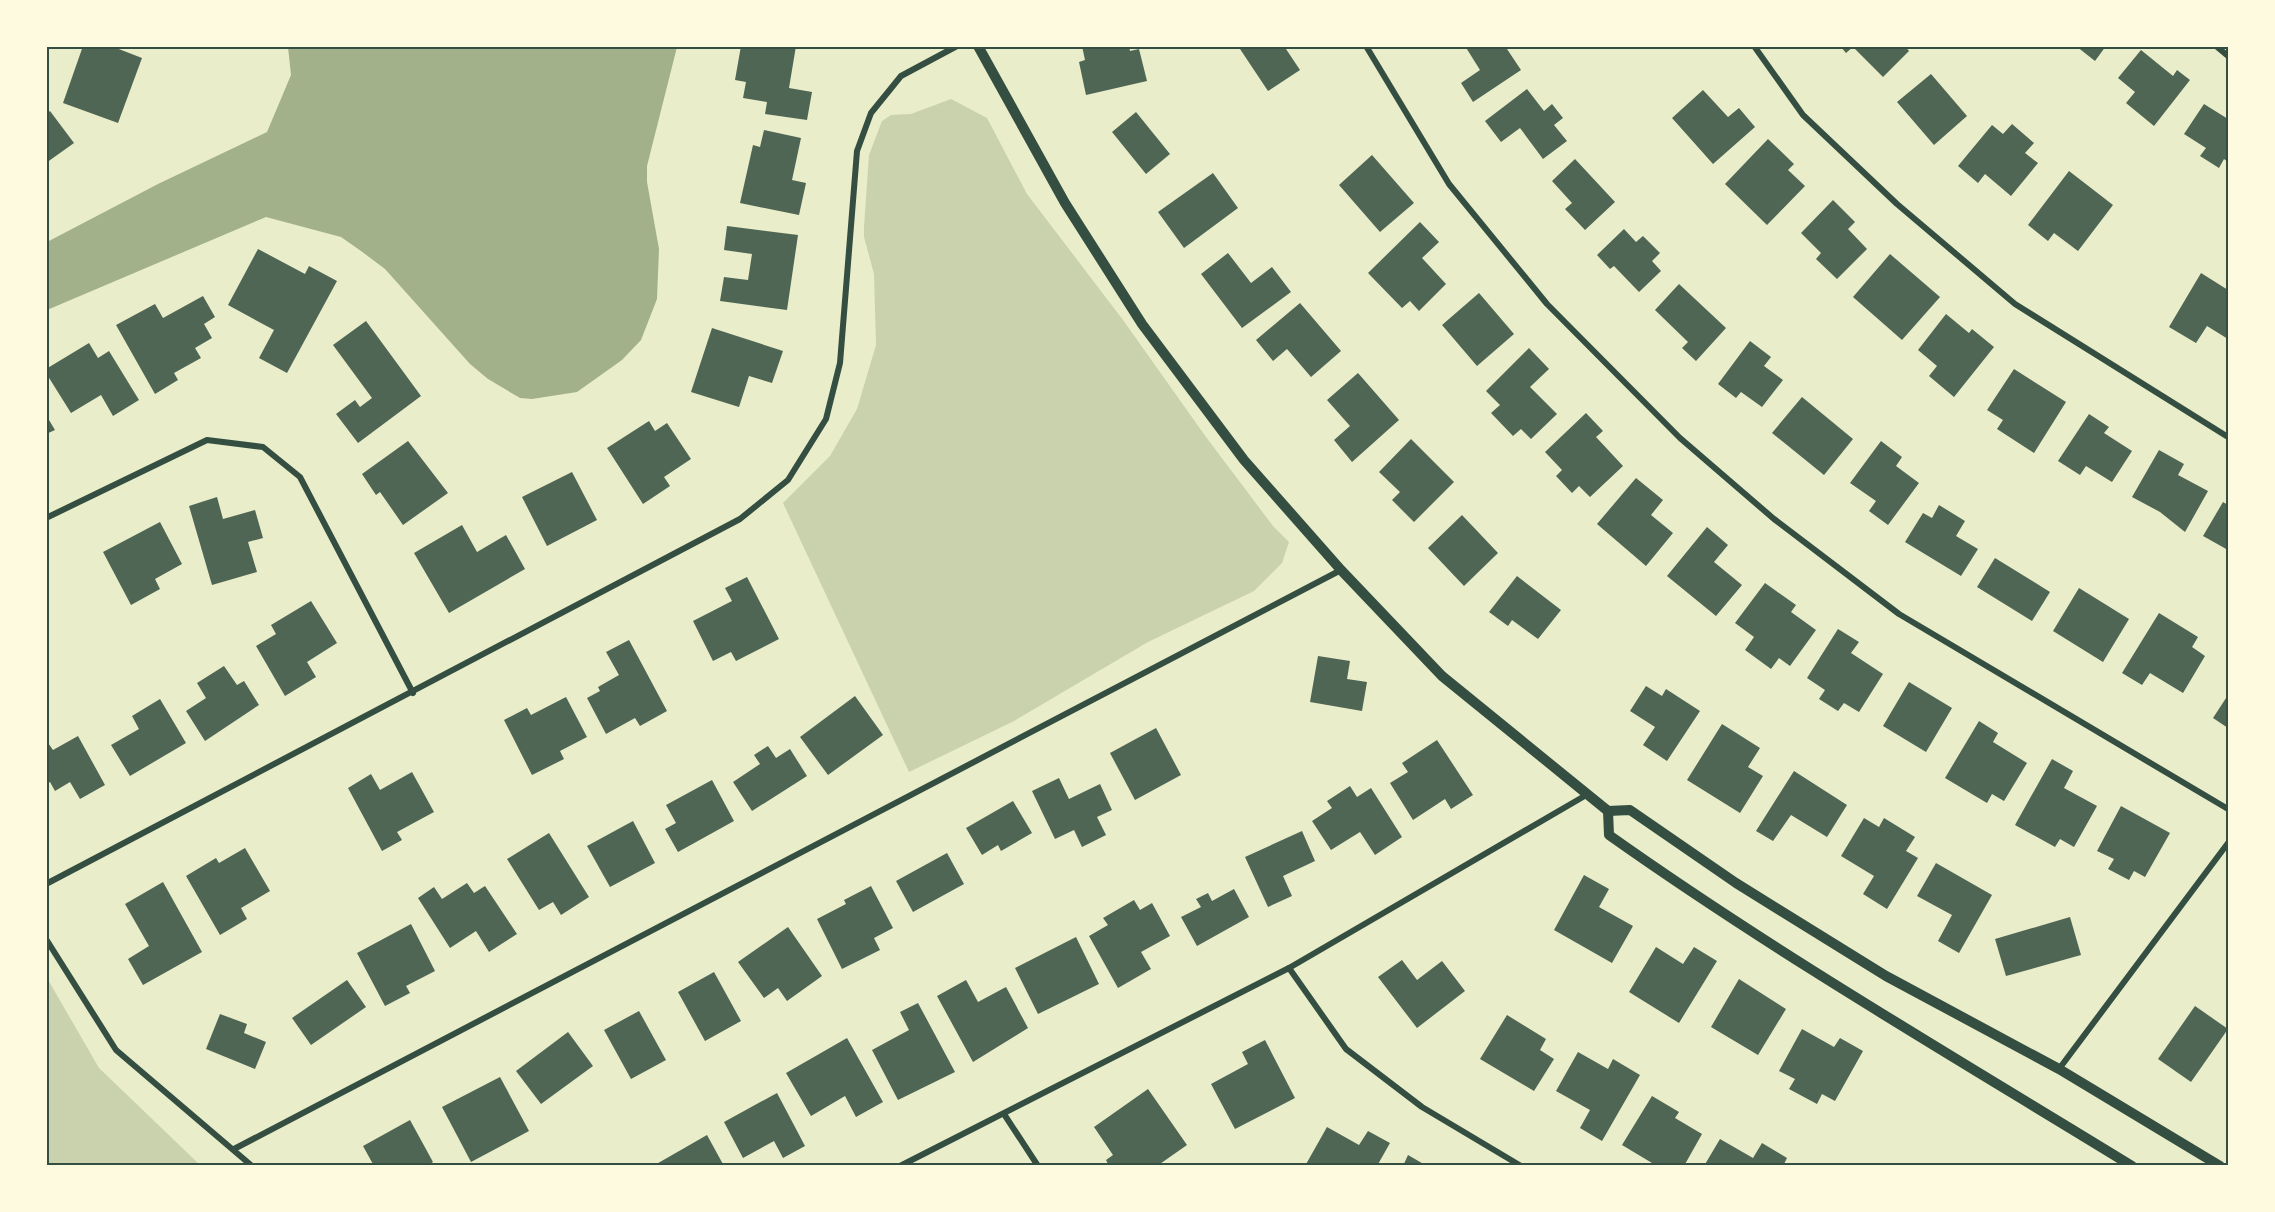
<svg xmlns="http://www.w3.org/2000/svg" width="2275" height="1212" viewBox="0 0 2275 1212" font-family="Ubuntu,sans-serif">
  <rect width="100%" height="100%" fill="#e9edc9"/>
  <g fill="#cad2ad">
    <path d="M951 99 987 118 1027 194 1123 320 1206 437 1273 526 1289 542 1282 563 1254 591 1148 642 1014 721 909 772 783 503 830 456 857 409 876 345 874 274 864 237V227L869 155 882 121 891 115 911 114Z"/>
    <path d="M47 978 99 1068 200 1165H47Z"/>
  </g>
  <path fill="#a3b18a" d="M288 47H677L647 166V182L659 249 657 299 641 340 622 360 577 392 532 399 520 398 488 379 470 364 385 269 361 251 341 237 266 217 47 310V242L158 184 267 132 291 75Z"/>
  <g fill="#4f6655">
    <path d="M83 46H111L142 58 118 123 63 103Z"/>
    <path d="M741 46H796L789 88 812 92 807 120 765 114 767 102 743 98 746 82 735 80Z"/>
    <path d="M1082 46H1129L1130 51 1139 49 1147 81 1086 95 1079 62 1085 60Z"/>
    <path d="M1244 46H1284L1300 70 1268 91 1240 49Z"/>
    <path d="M1465 46H1505L1521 70 1473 102 1461 83 1480 70Z"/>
    <path d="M1840 46H1905L1909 51 1883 77 1853 47 1846 53Z"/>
    <path d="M2076 46H2106L2095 61Z"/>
    <path d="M2141 50 2173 76 2177 70 2190 80 2154 126 2126 103 2135 92 2118 78Z"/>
    <path d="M1931 74 1967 116 1934 145 1897 102Z"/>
    <path d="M1527 89 1544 111 1552 104 1563 118 1554 125 1567 141 1543 159 1520 128 1501 142 1485 121Z"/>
    <path d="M1703 90 1728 117 1739 108 1755 127 1713 164 1672 118Z"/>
    <path d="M2204 104 2228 119V162L2224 159 2219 168 2200 156 2206 148 2184 134Z"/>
    <path d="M50 111 74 143 46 163V114Z"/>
    <path d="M1136 112 1170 154 1146 174 1112 132Z"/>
    <path d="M2012 124 2034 143 2025 153 2038 163 2011 196 1985 174 1978 183 1958 166 1992 125 2003 134Z"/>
    <path d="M764 130 801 138 792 180 806 183 799 215 740 203 753 145 760 147Z"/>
    <path d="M1768 139 1794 164 1788 170 1805 186 1767 225 1725 184Z"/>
    <path d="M1372 155 1414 203 1380 232 1339 185Z"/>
    <path d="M1575 159 1615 202 1585 230 1565 209 1572 203 1552 181Z"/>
    <path d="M2069 171 2113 205 2078 251 2054 233 2048 241 2028 225Z"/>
    <path d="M1213 173 1238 208 1184 248 1158 212Z"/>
    <path d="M1833 200 1855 222 1848 229 1867 249 1837 279 1816 259 1821 253 1801 233Z"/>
    <path d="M1420 222 1439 242 1422 258 1446 284 1419 311 1410 301 1402 308 1368 273Z"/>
    <path d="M727 226 798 235 787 310 720 301 724 277 748 280 752 254 724 250Z"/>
    <path d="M1624 229 1636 242 1643 236 1660 253 1652 261 1661 271 1639 292 1614 266 1610 269 1597 255Z"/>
    <path d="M258 249 305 274 309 266 337 281 287 373 259 358 274 330 228 305Z"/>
    <path d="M1228 253 1251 283 1272 267 1291 292 1242 328 1201 274Z"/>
    <path d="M1890 254 1940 297 1902 340 1853 297Z"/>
    <path d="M2201 273 2228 290V339L2207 326 2196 343 2169 327Z"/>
    <path d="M1679 284 1726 328 1696 361 1682 348 1688 342 1655 310Z"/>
    <path d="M1479 293 1514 334 1477 366 1442 325Z"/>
    <path d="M203 296 215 317 204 324 212 338 195 348 201 358 174 373 178 380 155 394 116 325 155 304 163 318Z"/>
    <path d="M1300 303 1341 351 1311 377 1287 349 1273 361 1256 340Z"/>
    <path d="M1946 314 1969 333 1972 329 1994 347 1954 397 1929 376 1937 366 1918 350Z"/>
    <path d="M366 321 421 396 358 443 336 414 355 400 360 407 372 398 333 345Z"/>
    <path d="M712 328 783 351 772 383 749 376 739 407 691 392Z"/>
    <path d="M1750 341 1771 357 1764 366 1783 380 1762 407 1741 392 1736 398 1718 384Z"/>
    <path d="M89 343 98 358 109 351 139 400 113 416 101 395 71 413 46 373V369Z"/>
    <path d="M1529 348 1549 369 1530 387 1557 414 1531 439 1521 429 1513 436 1491 413 1500 405 1486 391Z"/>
    <path d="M2014 369 2066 402 2034 453 1997 429 2003 420 1987 410Z"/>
    <path d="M1358 373 1399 420 1352 462 1334 440 1350 426 1327 400Z"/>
    <path d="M1802 397 1853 439 1824 475 1772 433Z"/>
    <path d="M1586 413 1603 431 1596 437 1623 466 1590 497 1579 486 1572 493 1556 476 1562 470 1545 452Z"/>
    <path d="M2089 414 2109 427 2104 433 2132 451 2112 482 2086 466 2080 475 2058 461Z"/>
    <path d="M46 415 55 430 46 434Z"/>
    <path d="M649 421 655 431 667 423 691 459 664 477 670 486 643 504 607 448Z"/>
    <path d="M1411 439 1454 482 1414 522 1392 500 1400 492 1379 472Z"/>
    <path d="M408 441 448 493 403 525 380 492 376 495 362 474Z"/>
    <path d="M1881 441 1902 457 1896 466 1919 483 1888 525 1869 511 1876 501 1850 483Z"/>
    <path d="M2159 450 2184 464 2178 475 2208 491 2185 532 2160 512 2132 497Z"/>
    <path d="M572 472 597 520 547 546 522 497Z"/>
    <path d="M1636 478 1663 500 1651 515 1673 533 1646 566 1597 524Z"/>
    <path d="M217 497 223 519 255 510 263 538 248 542 257 572 212 585 189 506Z"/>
    <path d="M2223 502 2228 505V550L2203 536Z"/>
    <path d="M1939 505 1965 521 1956 536 1978 549 1961 576 1905 542 1923 513 1932 518Z"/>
    <path d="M1462 515 1498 553 1464 586 1428 548Z"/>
    <path d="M160 522 182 564 155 579 160 589 131 605 103 552Z"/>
    <path d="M462 525 477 552 506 535 525 569 449 613 414 553Z"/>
    <path d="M1707 527 1728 545 1714 562 1742 585 1716 616 1667 576Z"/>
    <path d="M1995 558 2050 592 2032 621 1977 587Z"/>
    <path d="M1517 576 1561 610 1538 639 1512 620 1508 626 1489 612Z"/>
    <path d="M747 577 779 639 736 661 731 652 713 661 693 621 732 601 725 588Z"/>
    <path d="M1765 583 1796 605 1791 612 1816 630 1790 666 1779 658 1771 669 1745 650 1754 637 1735 623Z"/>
    <path d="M2079 588 2129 619 2103 662 2053 631Z"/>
    <path d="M311 601 337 643 307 662 316 677 285 696 256 646 276 634 271 625Z"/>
    <path d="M2159 613 2198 637 2192 647 2205 656 2183 693 2150 673 2142 685 2122 673Z"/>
    <path d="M1838 629 1859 642 1851 653 1883 674 1859 712 1844 703 1838 711 1819 699 1825 690 1807 678Z"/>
    <path d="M629 640 667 711 640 726 635 718 606 734 587 698 600 691 598 687 619 675 606 652Z"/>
    <path d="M1318 656 1350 661 1347 679 1367 682 1362 711 1310 702Z"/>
    <path d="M224 666 237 685 244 681 259 705 205 741 186 711 206 698 197 683Z"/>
    <path d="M1909 682 1952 708 1926 752 1883 726Z"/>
    <path d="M1646 686 1662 696 1666 689 1700 711 1667 761 1643 745 1655 727 1630 711Z"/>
    <path d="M2228 695V728L2213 718Z"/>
    <path d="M855 696 883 735 828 775 800 737Z"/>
    <path d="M566 697 587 737 560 751 564 759 532 775 504 720 527 708 531 715Z"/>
    <path d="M160 699 186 743 130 776 111 745 139 729 132 716Z"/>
    <path d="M1979 721 1998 733 1993 742 2027 763 2004 801 1992 794 1987 803 1945 778Z"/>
    <path d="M1722 724 1760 748 1748 767 1763 776 1740 813 1687 780Z"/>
    <path d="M1156 728 1181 775 1135 800 1110 753Z"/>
    <path d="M78 736 105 785 80 799 70 782 55 791 50 782 46 784V740L53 750Z"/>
    <path d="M1437 740 1473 795 1451 809 1445 799 1413 820 1390 783 1408 772 1402 763Z"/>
    <path d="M768 746 776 758 790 749 807 776 752 811 733 782 760 764 754 755Z"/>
    <path d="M2052 759 2073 771 2064 788 2097 806 2074 847 2060 839 2055 847 2015 825Z"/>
    <path d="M1794 771 1847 805 1827 837 1791 815 1773 841 1756 831Z"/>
    <path d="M412 772 434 812 397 832 402 840 382 851 348 788 371 774 380 790Z"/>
    <path d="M1059 778 1069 799 1100 784 1112 810 1097 817 1106 835 1082 847 1074 830 1055 839 1032 791Z"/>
    <path d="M712 780 734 821 678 852 665 829 676 823 666 805Z"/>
    <path d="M1350 786 1357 797 1371 788 1402 837 1375 855 1360 832 1331 850 1312 821 1332 808 1327 801Z"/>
    <path d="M1013 801 1032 833 1001 851 998 845 982 855 966 828Z"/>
    <path d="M2121 806 2170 833 2145 877 2134 871 2129 880 2108 869 2114 859 2097 851Z"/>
    <path d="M1864 818 1879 827 1884 818 1915 837 1906 851 1918 858 1887 909 1863 894 1874 876 1841 856Z"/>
    <path d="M633 821 655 863 610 887 587 846Z"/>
    <path d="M1302 831 1315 861 1283 876 1292 896 1268 907 1245 857Z"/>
    <path d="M549 833 589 897 561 915 553 902 539 910 507 859Z"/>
    <path d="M245 848 270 891 241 908 247 919 220 935 186 876 216 858 219 863Z"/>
    <path d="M947 853 964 884 913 912 896 881Z"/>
    <path d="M1936 863 1992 895 1959 953 1938 941 1952 915 1917 896Z"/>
    <path d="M1584 875 1609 889 1599 907 1633 926 1612 963 1554 930Z"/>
    <path d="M163 882 202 952 143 985 128 959 149 946 125 904Z"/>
    <path d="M467 883 474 893 485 886 517 934 489 952 476 931 450 948 418 898 434 887 442 899Z"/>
    <path d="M871 886 893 928 874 938 880 950 842 969 817 919 846 904 844 900Z"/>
    <path d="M1234 889 1249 917 1197 946 1181 917 1201 907 1196 899 1208 893 1212 901Z"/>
    <path d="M1134 900 1140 910 1152 903 1170 936 1141 952 1151 969 1118 988 1089 936 1108 925 1103 918Z"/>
    <path d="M2070 917 2081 955 2006 976 1995 939Z"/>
    <path d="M411 924 435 971 406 986 410 993 385 1006 357 953Z"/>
    <path d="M788 927 822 976 787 1001 778 988 764 998 738 962Z"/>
    <path d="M1076 937 1099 984 1038 1014 1015 968Z"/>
    <path d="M1656 947 1683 964 1694 947 1717 961 1679 1023 1629 992Z"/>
    <path d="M1402 960 1417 980 1442 961 1465 991 1417 1028 1378 977Z"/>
    <path d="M714 972 741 1021 705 1041 678 992Z"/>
    <path d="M1739 979 1786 1009 1758 1055 1711 1027Z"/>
    <path d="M347 980 366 1007 311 1045 292 1018Z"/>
    <path d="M966 980 978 1002 1006 987 1028 1028 973 1062 937 996Z"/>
    <path d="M918 1003 955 1072 898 1100 872 1050 909 1030 900 1012Z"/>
    <path d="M2195 1006 2228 1029 2191 1082 2158 1059Z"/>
    <path d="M639 1011 666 1060 631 1079 604 1030Z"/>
    <path d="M220 1014 247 1024 244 1033 266 1042 255 1069 206 1049Z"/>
    <path d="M1507 1015 1546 1039 1540 1050 1554 1059 1534 1091 1480 1059Z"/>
    <path d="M1802 1029 1834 1047 1840 1038 1863 1051 1835 1101 1822 1094 1817 1104 1789 1089 1795 1079 1779 1071Z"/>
    <path d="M568 1032 593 1066 541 1104 516 1071Z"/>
    <path d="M847 1038 883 1102 856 1117 845 1096 811 1116 786 1073Z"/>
    <path d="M1265 1040 1295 1098 1235 1129 1211 1084 1248 1064 1242 1052Z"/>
    <path d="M1578 1052 1608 1069 1613 1059 1640 1075 1602 1141 1580 1128 1590 1110 1556 1091Z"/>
    <path d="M500 1077 529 1131 471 1162 442 1107Z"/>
    <path d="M1148 1089 1187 1145 1157 1166H1109L1106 1160 1113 1155 1094 1127Z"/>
    <path d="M777 1093 805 1146 783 1158 774 1141 743 1158 724 1122Z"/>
    <path d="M1652 1096 1679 1112 1675 1118 1702 1134 1684 1166H1657L1622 1145Z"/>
    <path d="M410 1120 433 1162 427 1166H374L363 1146Z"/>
    <path d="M1327 1127 1359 1145 1368 1131 1390 1143 1377 1166H1305Z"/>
    <path d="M707 1135 724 1166H653Z"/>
    <path d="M1720 1139 1753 1158 1762 1143 1787 1158 1783 1166H1704Z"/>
    <path d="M1408 1155 1427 1166H1403Z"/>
  </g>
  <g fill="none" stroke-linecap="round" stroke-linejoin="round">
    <g stroke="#344e41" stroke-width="6">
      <path d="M1366 46 1449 184 1547 304 1680 438 1774 519 1899 614 2228 809"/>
      <path d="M1754 46 1803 115 1897 204 2015 304 2228 437"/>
      <path d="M2216 46 2228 56"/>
      <path d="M46 518 207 440 263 447 300 477 413 693"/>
      <path d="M46 884 740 519 788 480 826 419 840 363 857 151 871 113 901 76 957 46"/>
      <path d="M46 939 116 1050 252 1166"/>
      <path d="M1289 968 1346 1049 1422 1107 1521 1166"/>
      <path d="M2059 1069 2228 843"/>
      <path d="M1004 1114 1038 1166"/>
      <path d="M234 1149 1341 570"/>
      <path d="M900 1166 1289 968 1588 794"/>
    </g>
    <g stroke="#344e41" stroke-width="10">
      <path d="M978 46 1065 203 1142 324 1244 460 1341 570 1442 676 1608 811 1630 810 1736 883 1886 976 2059 1069 2220 1166"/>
      <path d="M1608 811 1609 835C1777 954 1956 1058 2132 1166"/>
    </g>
  </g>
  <rect width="2275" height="1212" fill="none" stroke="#fefae0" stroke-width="96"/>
  <rect x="48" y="48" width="2179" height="1116" fill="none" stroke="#344e41" stroke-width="2"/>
</svg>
